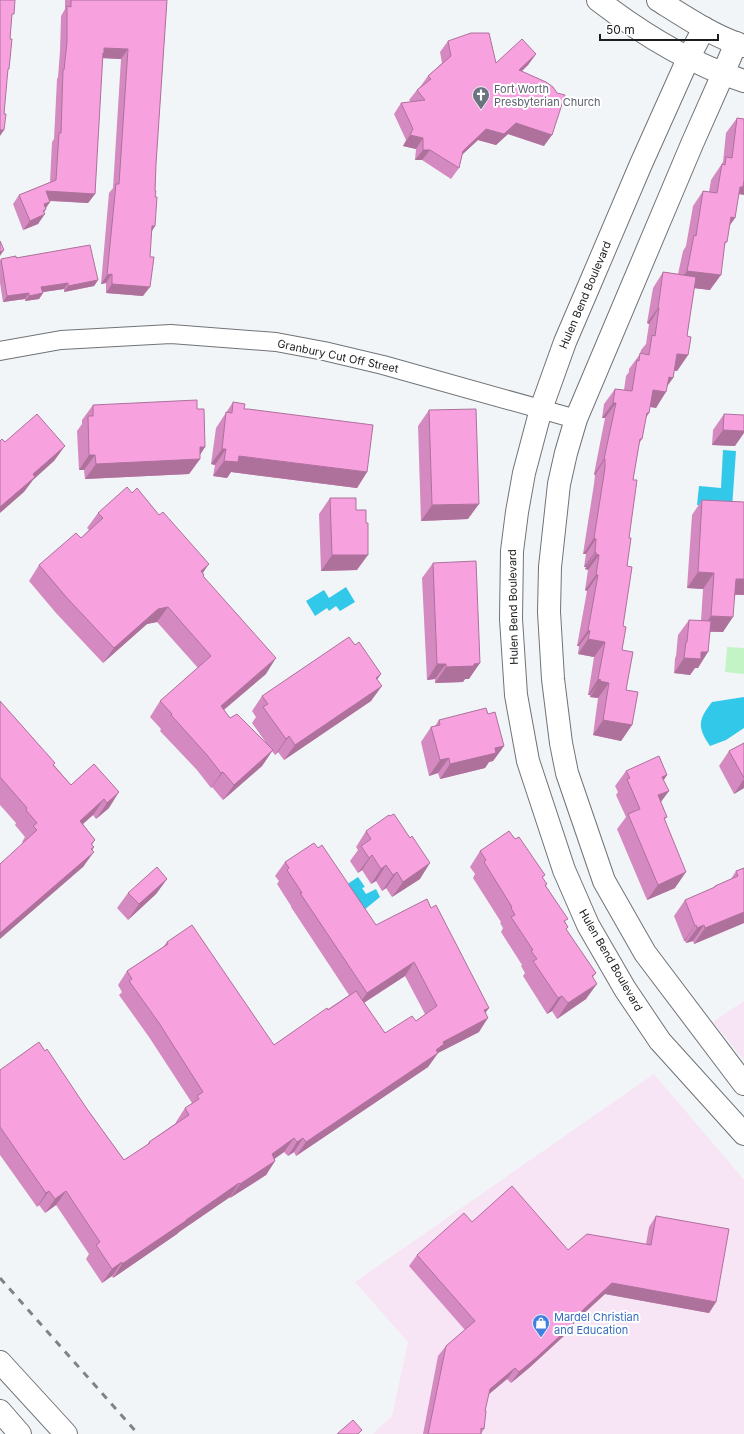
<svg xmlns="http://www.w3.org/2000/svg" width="744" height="1434" viewBox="0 0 744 1434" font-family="Inter,sans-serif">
  <rect width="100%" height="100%" fill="#f2f5f8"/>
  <g fill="#f7e4f5">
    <path d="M744 1001V1060L713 1022Z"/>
    <path d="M654 1074 744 1180V1434H373L392 1416 408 1342 355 1282Z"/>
  </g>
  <path fill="#c2f4c6" d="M727 647 744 648V674L725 672Z"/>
  <g fill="#31c8ea">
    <path d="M723 450 736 451 732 508 697 505 699 486 721 488Z"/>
    <path d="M346 587 355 602 340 611 336 606 329 611 327 608 315 616 306 601 324 590 329 598Z"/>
    <path d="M744 697V728L726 740 710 746C697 727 698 720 712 702Z"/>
    <path d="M358 877 365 887 362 888 366 894 376 889 380 897 364 910 343 887Z"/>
  </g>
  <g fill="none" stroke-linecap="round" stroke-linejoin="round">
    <g stroke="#707376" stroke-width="20">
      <path id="street" d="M0 351 61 340 171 334 276 342 324 351 383 365 576 419"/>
    </g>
    <g stroke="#707376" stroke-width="24">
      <g id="secondary">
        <path d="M598 0C642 34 691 64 744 81"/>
        <path d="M658 0C685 17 713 36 744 46"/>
        <path d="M704 28 688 59 641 164 589 286 565 342 541 409 524 473 517 512 512 551 511 619 516 695 528 761 564 870 588 925 625 989 660 1041 744 1134"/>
        <path d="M736 43 723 74 692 144 576 419 566 453 559 484 550 567 549 612 553 679 561 743 567 773 604 881 645 953 744 1084"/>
        <path d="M0 1362 66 1434"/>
        <path d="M0 1411 20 1434"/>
      </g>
    </g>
    <use href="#street" stroke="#fff" stroke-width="18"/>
    <use href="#secondary" stroke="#fff" stroke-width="22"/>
    <path stroke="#808284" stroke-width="3" stroke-dasharray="7 7" stroke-linecap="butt" d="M0 1278 138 1434"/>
  </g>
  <g fill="#d48ac0" fill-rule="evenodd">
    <path d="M65 0H167L156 164 155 191V226L152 231 143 296 106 293V283L101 284 109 193 113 188 121 59 102 58 95 194 88 203 49 201 38 224 23 230 13 204 19 195 50 182 52 142 54 139 57 79 58 77 60 51 61 16 65 9Z"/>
    <path d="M448 41 496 63 536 54 528 65 522 71 544 146 508 134 496 145 478 140 462 155 459 168 451 179 422 160H415L416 149 403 146 406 140 394 114 401 103 411 102 409 100 417 90 420 87 428 76 442 63 440 52Z"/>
    <path d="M737 118 738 194 735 218 730 225 725 245 710 290 694 288 687 336 688 355 677 371 674 370 673 378 667 386 656 408 650 407 646 418 642 439 639 444 633 480 623 626 622 650 626 690 632 725 621 741 593 735 598 698 590 697V695H588L594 657 578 654 579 646H577L587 591 585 590 588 570 585 569 586 567H584L586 554H583L594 484 595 475 594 474 605 418H602L604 404 615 389 624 390 626 376 629 372V369L640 354 641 350 646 344 649 324 647 323 653 288 663 272 678 274 683 251 686 246 693 206 703 191 709 192 711 180 723 162 726 133Z"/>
    <path d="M16 258 98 280 94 286 64 292V289L42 292 43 293 39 299 25 301V299L3 302 0 283V261L1 259Z"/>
    <path d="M233 402 244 409 367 472 357 488 231 472 227 478 213 476 215 465 211 464 216 428Z"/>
    <path d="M93 405 197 409 205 447 200 455V459L189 474 85 479 84 470H79L77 431 82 424V420Z"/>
    <path d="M429 410 468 519 421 521 418 426Z"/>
    <path d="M724 414 735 446 712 445 713 430Z"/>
    <path d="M330 498 357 570 321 571 319 514Z"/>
    <path d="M702 500 744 595H735L723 632H710L698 668H695L690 675 674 673 675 658 676 656 678 635 689 620 701 621 703 589 687 588 692 515Z"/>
    <path d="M98 513 203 573 204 575V577L266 674 224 710 230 718 269 747 252 723 256 717 252 711 262 696 377 680 371 701 284 760 278 752 275 755 272 751 262 766 223 800 212 787 211 788 197 770 160 731 161 729 150 717 160 701 198 668 157 622 147 624 103 663 56 613 29 581 39 565 81 538 89 530 87 528Z"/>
    <path d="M433 563 469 679H465L463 682 435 683V679L427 680 422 578Z"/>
    <path d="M0 701 71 785 94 764 109 808 96 819 93 815 83 824 95 840 92 845 94 847 83 867 23 843 22 842 25 837 15 825 16 823 0 805Z"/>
    <path d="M488 714 504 746 493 761 489 762 485 768 440 779 438 773 429 776 421 742 431 727 435 726 439 720Z"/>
    <path d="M744 743V788L734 794 719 766 729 751Z"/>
    <path d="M626 771 667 775 664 780 660 802 667 817 664 820 675 888 647 900 617 829 626 817 616 795 618 792 615 786Z"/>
    <path d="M366 831 420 879 392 897 386 888 382 891 376 881 371 884 362 870 358 873 350 861 358 850 356 847Z"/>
    <path d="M515 839 545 875 542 878 546 886 568 927 566 930 596 973 593 977 586 999 557 1019 552 1011 547 1014 523 976 525 973 521 966 522 965 501 932 503 928 500 923 501 922 473 878 475 874 470 867 480 851Z"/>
    <path d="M318 848 376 925 486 1013 479 1032 438 1053 428 1067 296 1156 294 1152 288 1156 284 1152 274 1159 275 1161 266 1175 230 1198V1197L179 1232 177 1234 113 1278 112 1276 102 1283 86 1259 89 1254 56 1205 45 1213 39 1205 37 1207 0 1155V1070L87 1109 124 1160 146 1146 149 1142 176 1123V1122L185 1108 191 1104 192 1103 149 1037 119 995 122 992 118 985 127 971 163 947 167 942 274 1045 349 995 291 907V906L277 884 279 881 275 876 285 862ZM405 976 425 1014 416 1021 385 1033 364 1003Z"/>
    <path d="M744 868V923L694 944 693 941 686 943 685 941H684L674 916 685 900 713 888 715 886 731 879 736 871Z"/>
    <path d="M167 879 156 894 128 920 117 908 128 893Z"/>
    <path d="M656 1216 716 1302 709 1313 605 1294 574 1323 566 1334 529 1368 511 1383 507 1379 489 1394 485 1411 484 1429 481 1434H423L438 1356 446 1346 465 1330 409 1266 417 1255 472 1222 568 1250 646 1244 649 1227Z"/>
  </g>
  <g fill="#ad719c">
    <path d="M104 48 128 49 121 59 100 58Z"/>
    <path d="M536 54 528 65 511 81 519 70Z"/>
    <path d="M516 123 552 135 544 146 508 134 496 145 478 140 455 161 463 151 486 129Z"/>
    <path d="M0 130H4L0 136Z"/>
    <path d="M410 135 423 138 416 149 403 146Z"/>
    <path d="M423 150H430L422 160H415Z"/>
    <path d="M744 179V195L738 194 732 203Z"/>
    <path d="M46 191 95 194 88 203 39 200Z"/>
    <path d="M50 202 44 211 46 209 42 216 45 214 38 224 23 230 30 221 44 204Z"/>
    <path d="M731 217 735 218 724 233Z"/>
    <path d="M152 226H155L149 235Z"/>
    <path d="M4 250 0 256V252Z"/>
    <path d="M687 271 721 275 710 290 676 286Z"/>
    <path d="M112 274 106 283 101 284 107 275Z"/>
    <path d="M98 280 94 286 64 292 68 286Z"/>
    <path d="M68 283 64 289 37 293 41 287Z"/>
    <path d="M112 284 150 287 143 296 106 293Z"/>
    <path d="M29 293 25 299 3 302 7 296Z"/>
    <path d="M43 293 39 299 25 301 29 296Z"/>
    <path d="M658 308H659L649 324 647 323Z"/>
    <path d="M677 354 688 355 677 371 666 369Z"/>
    <path d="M669 377 673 378 663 392H666L656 408 642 405 653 390Z"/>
    <path d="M613 403H616L605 418H602Z"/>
    <path d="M647 413H649L639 428Z"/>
    <path d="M723 430 744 431V433L735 446 712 445Z"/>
    <path d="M65 446 54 461 33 480 24 492 0 513V507L33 474Z"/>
    <path d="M200 447H205L197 459H200L189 474 85 479 96 464Z"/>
    <path d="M222 449H226L215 465 211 464Z"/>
    <path d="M89 455H95L84 470H79Z"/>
    <path d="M239 456 367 472 357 488 231 472 227 478 213 476 224 461Z"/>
    <path d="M604 459H605L595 475 594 474Z"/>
    <path d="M479 504 468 519 421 521 432 505Z"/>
    <path d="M594 538 596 539 586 554H583Z"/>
    <path d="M595 552H596L586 567H584Z"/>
    <path d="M596 554 599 555 588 570 585 569Z"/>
    <path d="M332 555H368L357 570 321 571Z"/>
    <path d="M209 564 198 580 201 571Z"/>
    <path d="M698 572 714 573 703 589 687 588Z"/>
    <path d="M596 575H598L587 591 585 590Z"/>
    <path d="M736 579H744V595L725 594Z"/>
    <path d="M168 607 157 622 147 624 103 663 114 648 158 609Z"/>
    <path d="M711 616 733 617 723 632 700 631Z"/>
    <path d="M588 630 590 631 579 646H577Z"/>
    <path d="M588 639 605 642 594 657 578 654Z"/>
    <path d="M701 652H708L698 668H695L690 675 674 673 684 658Z"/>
    <path d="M276 658 266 674 210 721 221 706Z"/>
    <path d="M480 663 469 679H465L463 682 435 683 446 667Z"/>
    <path d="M437 664H446L435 679 427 680Z"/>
    <path d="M381 674 371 689 376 678Z"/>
    <path d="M598 679 601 680 590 695H588Z"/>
    <path d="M600 681 609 683 598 698 590 697Z"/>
    <path d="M382 686 371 701 284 760 295 745Z"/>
    <path d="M603 720 632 725 621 741 593 735Z"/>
    <path d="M289 736 278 752 275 755 286 739Z"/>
    <path d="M504 746 493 761 489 762 485 768 440 779 450 764 495 748Z"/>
    <path d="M273 750 262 766 223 800 234 785Z"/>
    <path d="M449 758 438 773 429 776 440 760Z"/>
    <path d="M223 772 212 787 211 788 221 773Z"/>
    <path d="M667 775 656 790 662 777Z"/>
    <path d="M744 779V788L734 794Z"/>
    <path d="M669 791 658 806V795Z"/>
    <path d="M119 792 109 808 96 819 107 803Z"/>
    <path d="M104 799 93 815 69 836 80 821Z"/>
    <path d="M94 847 85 860 94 852 83 867 0 939V933Z"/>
    <path d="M372 855 362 870 358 873 369 858Z"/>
    <path d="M430 863 420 879 392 897 403 882Z"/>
    <path d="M386 865 376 881 371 884 381 869Z"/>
    <path d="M397 872 386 888 382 891 393 875Z"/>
    <path d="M686 872 675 888 647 900 658 885Z"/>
    <path d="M167 879 156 894 128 920 139 904Z"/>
    <path d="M744 912V923L694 944 705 928Z"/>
    <path d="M696 925 685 941H684L695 926Z"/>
    <path d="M704 925 693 941 686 943 697 928Z"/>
    <path d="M414 962 405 976 357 1007 367 993Z"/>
    <path d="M597 984 586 999 557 1019 568 1003Z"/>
    <path d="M562 996 552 1011 547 1014 558 998Z"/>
    <path d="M489 1008 479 1022 484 1010Z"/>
    <path d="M488 1018 479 1032 438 1053 428 1067 296 1156 306 1142 436 1050 443 1042Z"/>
    <path d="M294 1138 284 1152 262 1168 272 1154Z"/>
    <path d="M303 1138 294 1152 288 1156 297 1142Z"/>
    <path d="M275 1161 266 1175 230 1198 240 1184Z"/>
    <path d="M239 1183 230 1197 179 1232 177 1234 113 1278 122 1264Z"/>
    <path d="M49 1191 39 1205 37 1207 46 1193Z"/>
    <path d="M66 1191 56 1205 45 1213 55 1199Z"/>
    <path d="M122 1262 112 1276 102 1283 112 1269Z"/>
    <path d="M612 1283 716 1302 709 1313 605 1294 564 1331 572 1320Z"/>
    <path d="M574 1323 566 1334 529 1368 511 1383 519 1372Z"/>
    <path d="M515 1368 507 1379 482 1400 490 1389Z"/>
  </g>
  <g fill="#f7a1df" stroke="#ad719c">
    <path d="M0 0H15L14 14H12L10 39H12L9 69H8L4 114H6L4 130H0Z"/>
    <path d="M71 0H167L156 164 155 191H156L155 197H157L155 226H152L150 257H154L150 287 112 284V274L107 275 116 184H119L128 49 104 48V53H103L95 194 46 191 50 202 44 204 46 209 43 211 45 214 30 221 19 195 56 180 59 133H61L63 70H64L67 42V6L71 7Z"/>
    <path d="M471 33H489L496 63 522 39 536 54 519 70 546 82 553 87 557 93 565 95 552 135 516 123 504 134 486 129 463 151 459 168 430 150H423V138L410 135 413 129 401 103 425 100 417 90 431 79 428 76 451 56 448 41Z"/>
    <path d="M737 118 744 119V180L743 187H740L735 218 731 217 727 242H725L721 275 687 271 694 235 696 236 703 191 717 193 722 164 725 165 726 157 732 158Z"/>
    <path d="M0 241 4 250 0 252Z"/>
    <path d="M90 245 98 280 68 286V283L41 287 43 293 29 296V293L7 296 1 259 16 256V258Z"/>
    <path d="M663 272 696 277 687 336 691 337 688 355 677 354 673 378 669 377 666 392 653 390 649 413H647L642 439H640L633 480H637L629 538H631L627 566 632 567 623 626 626 627 622 650 633 652 626 690 638 692 632 725 603 720 609 683 600 681 601 680 598 679 605 642 588 639 590 631 588 630 598 575H596L599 555 596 554V552H595L596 539 594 538 605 468V459H604L616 403H613L615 389 632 391 637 360 639 361 640 353 649 355 652 335 655 336 659 308H658Z"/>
    <path d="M197 400V409H204L205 447H200V459L96 464 95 455H89L88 416H93V405Z"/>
    <path d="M233 402 245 404 244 409H248L373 425 367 472 239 456 238 462 224 461 226 449H222L226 412 232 413Z"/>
    <path d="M476 409 479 504 432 505 429 410Z"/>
    <path d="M37 414 65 446 33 474 35 477 0 507V441L2 439 5 442Z"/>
    <path d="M724 414 744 415V431L723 430Z"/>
    <path d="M127 487 132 493 137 488 159 515 163 512 209 564 201 571 204 575 203 576 276 658 221 706 230 718 237 714 273 750 234 785 223 772 221 773 207 755 171 715 172 714 160 701 211 656 168 607 158 609 114 648 67 598 39 565 76 533 81 538 103 518 98 513Z"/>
    <path d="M330 498H356V510H366V523H368V555H332Z"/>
    <path d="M702 500 744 502V579H736L733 617 711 616 714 573 698 572Z"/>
    <path d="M476 561 480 663 474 664V666L446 667V664H437L433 563Z"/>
    <path d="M689 620 711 621 708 652H701V659L684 658 686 642H687Z"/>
    <path d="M349 637 355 645 359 642 381 674 376 678 382 686 295 745 289 736 286 739 263 707 268 704 262 696Z"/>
    <path d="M0 701 55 763 53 765 71 785 94 764 119 792 107 803 104 799 80 821 95 840 91 844 94 847 91 849 94 852 0 933V864L37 830 33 826 37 823 26 810 27 808 0 777Z"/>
    <path d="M486 708 488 714 495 712 504 746 495 748 496 753 450 764 449 758 440 760 431 727 440 725 439 720Z"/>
    <path d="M744 743V778L729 751Z"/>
    <path d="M659 756 667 775 662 777 669 791 658 795 667 817 664 818 686 872 658 885 628 814 640 809 627 779 630 778 626 771Z"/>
    <path d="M394 814 410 838 412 836 430 863 403 882 397 872 393 875 386 865 381 869 372 855 369 858 361 846 371 839 366 831 389 815 390 816Z"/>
    <path d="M509 831 515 839 519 837 545 875 542 877 547 884 545 885 568 919 564 921 568 927 566 929 596 973 592 976 597 984 568 1003 562 996 558 998 533 961 537 959 531 951 533 950 511 917 515 915 511 908 512 907 484 862 486 860 480 851Z"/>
    <path d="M314 843 318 848 322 845 376 925 427 899 431 908 436 905 489 1008 484 1010 488 1018 443 1042 444 1044 436 1050 438 1053 306 1142 303 1138 297 1142 294 1138 272 1154 275 1161 240 1184 239 1183 186 1220H187L122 1264V1262L112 1269 96 1245 100 1242 66 1191 55 1199 49 1191 46 1193 0 1127V1070L39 1042 45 1051 47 1049 87 1109 124 1160 150 1143 149 1142 189 1115 185 1108 199 1099 197 1096 203 1092 159 1023 129 981 132 979 127 971 168 944 167 942 192 925 274 1045 327 1008 328 1010 356 991 385 1033 412 1016 416 1021 437 1006 414 962 367 993 300 893H302L287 870 289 868 285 862Z"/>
    <path d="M157 867 167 879 139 904 128 893Z"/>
    <path d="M744 868V912L705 928 704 925 697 928 696 925 695 926 685 900 715 887V886L738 876 736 871Z"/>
    <path d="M512 1186 568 1250 587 1234 651 1245 656 1216 729 1229 716 1302 612 1283 572 1320 574 1323 537 1357 519 1372 515 1368 490 1389 485 1411H486L484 1429 481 1428V1434H428L446 1346 475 1321 417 1255 464 1213 472 1222Z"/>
    <path d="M353 1420 362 1430 358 1434H337Z"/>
  </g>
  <defs>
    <g id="church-pin" transform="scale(0.9)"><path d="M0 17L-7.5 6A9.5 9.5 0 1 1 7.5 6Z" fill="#6b7280" stroke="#fff"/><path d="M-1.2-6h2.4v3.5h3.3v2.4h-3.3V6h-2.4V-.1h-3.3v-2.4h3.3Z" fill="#fff"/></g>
    <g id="shop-pin" transform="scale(0.9)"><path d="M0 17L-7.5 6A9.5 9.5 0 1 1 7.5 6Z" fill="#3f7fe0" stroke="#fff"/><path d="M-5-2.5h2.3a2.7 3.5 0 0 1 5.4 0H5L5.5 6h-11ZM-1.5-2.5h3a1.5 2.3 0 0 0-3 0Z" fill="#fff"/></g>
  </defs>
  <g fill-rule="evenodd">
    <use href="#church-pin" x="481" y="95"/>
    <use href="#shop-pin" x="541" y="1323"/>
  </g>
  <g text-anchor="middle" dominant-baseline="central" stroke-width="4" stroke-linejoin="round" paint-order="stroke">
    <g font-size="11" fill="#5b616d" stroke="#fff" text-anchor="start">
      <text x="494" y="89">Fort Worth<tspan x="494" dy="13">Presbyterian Church</tspan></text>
    </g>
    <g font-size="11" fill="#1b1c1d" stroke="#fff">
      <text transform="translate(585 295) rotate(-67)">Hulen Bend Boulevard</text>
      <text transform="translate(338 356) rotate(12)">Granbury Cut Off Street</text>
      <text transform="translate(513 607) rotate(-91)">Hulen Bend Boulevard</text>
      <text transform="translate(611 960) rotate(60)">Hulen Bend Boulevard</text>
    </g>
    <g font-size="11" fill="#366cbe" stroke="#fff" text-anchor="start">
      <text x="554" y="1317">Mardel Christian<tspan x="554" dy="13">and Education</tspan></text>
    </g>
  </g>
  <path d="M600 34v6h118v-6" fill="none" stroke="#1b1c1d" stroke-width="2"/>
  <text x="606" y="34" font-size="12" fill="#1b1c1d" stroke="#ffffff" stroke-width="3" paint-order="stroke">50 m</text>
</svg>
